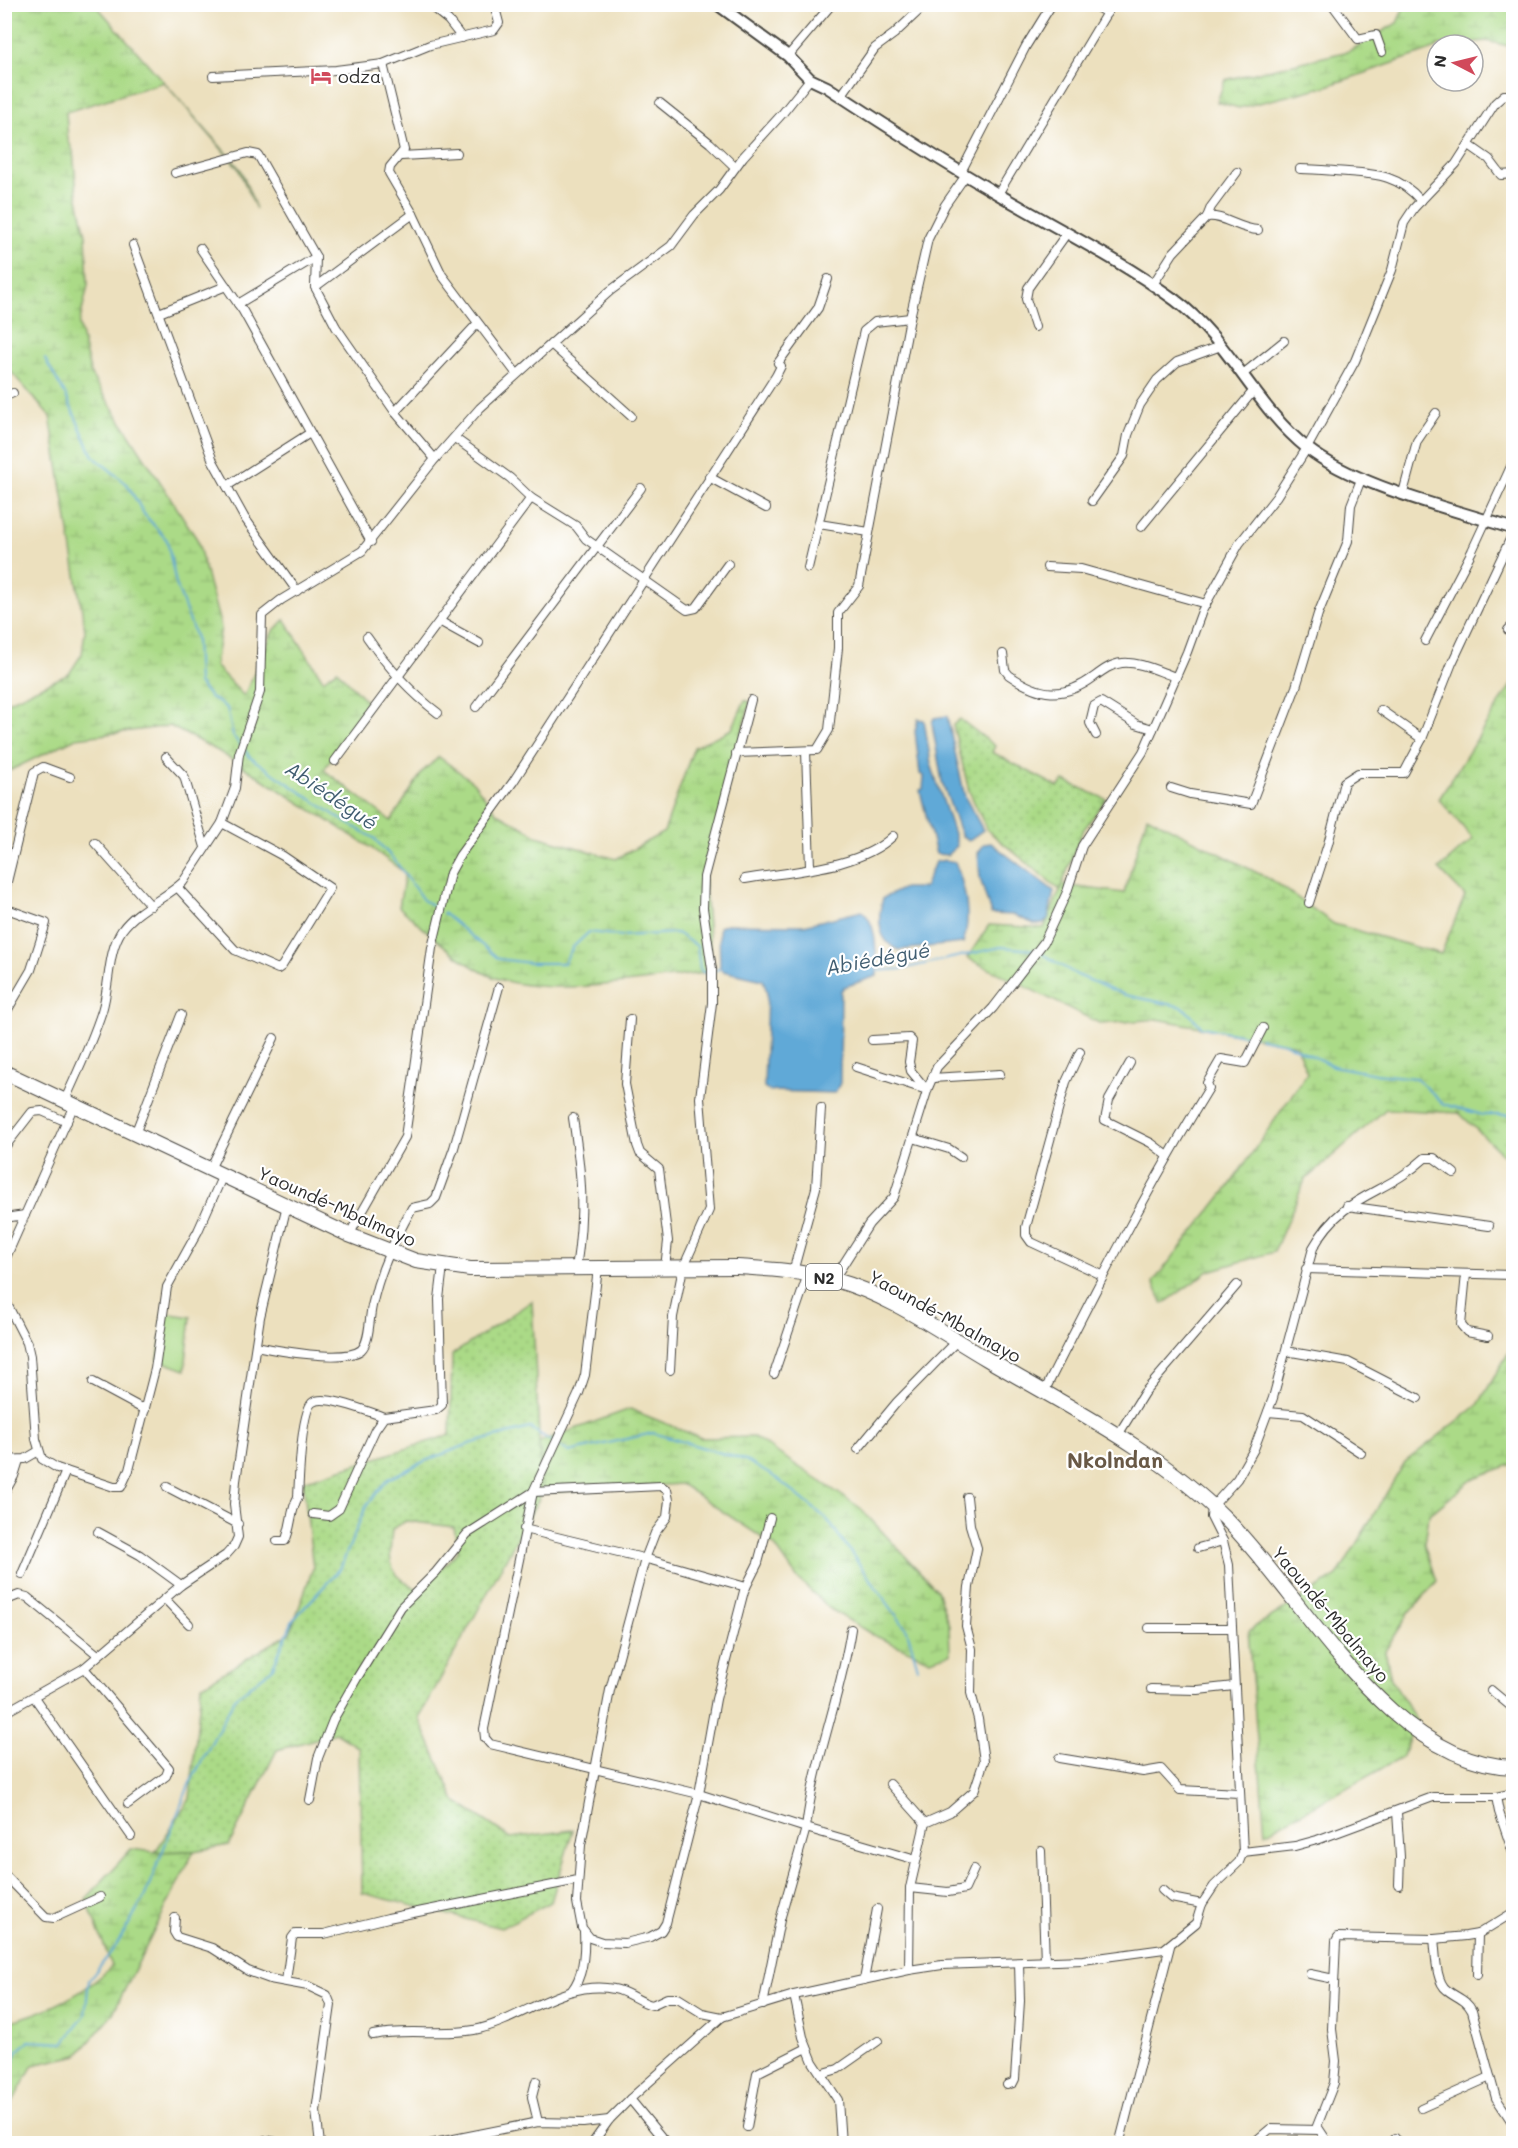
<svg xmlns="http://www.w3.org/2000/svg" width="1518" height="2148" viewBox="0 0 1518 2148" font-family="Mali,sans-serif">
  <defs>
    <pattern id="grass-dots" width="8" height="8" patternUnits="userSpaceOnUse" patternTransform="scale(1.5)"><rect width="8" height="8" fill="#abda87"/><path d="M2 2h.1M6 6h.1" fill="none" stroke="#93bb75" stroke-width="1.8" stroke-linecap="round"/></pattern>
    <pattern id="wetland-marsh" width="20" height="14" patternUnits="userSpaceOnUse" patternTransform="scale(1.5)"><rect width="20" height="14" fill="#abda87"/><path d="M1 5h8M5 5V1M11 12h8M15 12V8" fill="none" stroke="#93bb75"/></pattern>
  </defs>
  <rect width="100%" height="100%" fill="#fff"/>
  <filter id="ink" filterUnits="userSpaceOnUse"><feTurbulence type="fractalNoise" baseFrequency=".0167" numOctaves="2"/><feDisplacementMap in="SourceGraphic" scale="12" xChannelSelector="R" yChannelSelector="G"/><feConvolveMatrix kernelMatrix="1 2 1 2 8 2 1 2 1" color-interpolation-filters="sRGB"/></filter>
  <filter id="wash" filterUnits="userSpaceOnUse"><feTurbulence type="fractalNoise" baseFrequency=".008" numOctaves="4" result="noise"/><feDisplacementMap in="SourceGraphic" scale="24" xChannelSelector="R" yChannelSelector="G"/><feGaussianBlur stdDeviation="1.35" result="paint"/><feColorMatrix in="noise" values="0 0 0 0 0 0 0 0 0 0 0 0 0 0 0 0 0 1.4 0 .05"/><feComposite in="paint" operator="in"/></filter>
  <g filter="url(#wash)">
    <rect width="100%" height="100%" fill="#ece0be"/>
    <g fill="url(#grass-dots)" stroke="#6b8259" stroke-width="1.5" fill-rule="evenodd">
      <path d="M960 719 995 746 992 752 1058 787 1064 781 1106 799 1082 832 1060 890 987 830 969 791 953 725Z"/>
      <path d="M532 1301 542 1493 419 1718 455 1801 511 1838 573 1830 551 1902 501 1928 362 1893 359 1748 336 1733 277 1750 229 1845 194 1851 155 1852 190 1799 201 1686 290 1633 313 1568 303 1481 450 1435 452 1355ZM406 1521 454 1527 458 1551 420 1590C386 1574 389 1563 392 1529Z"/>
    </g>
    <g fill="url(#wetland-marsh)" stroke="#6b8259" stroke-width="1.5">
      <path d="M5 5H96L241 170 256 209 238 168 164 82 66 112 68 140 73 151 77 194 86 235 88 285 79 325 91 375 197 539 221 627 215 666 244 696 273 631 285 620 323 680 337 670 367 702 324 770 391 821 423 771 439 757 473 782 496 812 540 837 616 859 664 832 694 747 732 729 745 700 750 702 704 877 712 972C651 979 536 1002 482 972 451 955 425 929 399 907L405 873 370 847 218 751 170 726 76 738 5 773V703L69 674 82 654 85 630 50 416 5 365Z"/>
      <path d="M1405 5H1513V47L1487 41 1437 45V48L1327 86 1239 108 1217 102 1225 80 1349 51 1397 23Z"/>
      <path d="M1513 682V1164L1459 1113 1386 1109 1305 1180 1274 1252 1209 1271 1163 1304 1153 1282 1228 1188 1307 1073 1296 1045 1157 1019 1101 1024 967 958 989 925 1044 928 1062 885 1124 893 1147 816 1275 882 1334 924 1441 954 1465 896 1439 869 1473 839 1439 799Z"/>
      <path d="M1513 1345V1464L1474 1478 1429 1515 1425 1544 1437 1581 1410 1612 1385 1651 1391 1679 1417 1722 1401 1758 1265 1833 1248 1631 1337 1576 1405 1462 1478 1405Z"/>
      <path d="M630 1409 701 1438 754 1437 859 1507 937 1590 949 1625 950 1654 930 1660 873 1635 830 1609 798 1579 775 1546 681 1484 542 1493 539 1442Z"/>
      <path d="M131 1849 155 1852 194 1851 112 2015 78 2055 33 2065 5 2116 4 2023C44 2013 83 1996 112 1966L86 1899Z"/>
    </g>
    <path fill="#abda87" stroke="#6b8259" stroke-width="1.5" d="M164 1313 191 1317 185 1370 158 1360Z"/>
    <g fill="#60a9d7" stroke="#466a81" stroke-width="1.5">
      <path d="M947 716 965 797 983 830 969 840 962 836 959 830 942 782 932 723 934 718Z"/>
      <path d="M918 719 924 720 931 764 955 837 957 846 947 855 936 854 922 799 920 790 923 789 924 776 920 774 915 731Z"/>
      <path d="M991 843 1054 891 1048 919 1043 924H1034L1014 915 991 914 980 878 978 853 984 844Z"/>
      <path d="M945 860 955 862C965 886 972 918 963 943L899 950C877 941 877 918 883 898L904 888H924L935 862Z"/>
      <path d="M862 911C879 925 875 956 877 976L844 987 841 991 840 1083 835 1093 770 1091 764 1087 767 992 763 980 723 971 720 968 719 927 727 924 804 925Z"/>
    </g>
    <g fill="none" stroke-linecap="round" stroke-linejoin="round">
      <g stroke="#60a9d7" stroke-width="2">
        <path d="M45 359 66 396 93 456 127 484 144 514 167 540 176 584 196 638 198 683 210 697 227 708 233 736 240 745"/>
        <path d="M244 749 251 758 342 820 374 838 396 862 423 900 438 909"/>
        <path d="M443 913 499 959 530 963H564L573 947 589 932 621 936 677 933 697 946 700 969 704 973 723 968"/>
        <path d="M1039 952 1077 975 1125 995 1183 1007 1202 1027 1254 1037"/>
        <path d="M874 971 902 969 1001 947 1034 950"/>
        <path d="M1260 1038 1285 1043 1333 1066 1376 1074 1416 1078 1443 1104 1483 1115H1514"/>
        <path d="M4 2083 17 2052 29 2041 64 2043 85 2015 89 1980 116 1946 144 1898 189 1785 235 1698 272 1669 293 1620 340 1569 366 1506 388 1479 425 1461 469 1444 530 1428 569 1452 653 1433 745 1460 776 1478 826 1518 907 1630 918 1668"/>
      </g>
    </g>
  </g>
  <g filter="url(#ink)">
    <g fill="none" stroke-linecap="round" stroke-linejoin="round">
      <g stroke="#484641" stroke-width="10">
        <g id="street">
          <path d="M428 4 448 20 462 38"/>
          <path d="M1091 4 1107 13"/>
          <path d="M1332 4 1358 39 1376 35 1382 52"/>
          <path d="M788 56 832 4"/>
          <path d="M383 64 404 150 390 167 389 173 413 214 442 275 516 373"/>
          <path d="M213 76 336 70 383 64 430 45 494 30 499 23 494 4"/>
          <path d="M841 96 875 48 894 34 926 4"/>
          <path d="M660 103 710 143 735 167"/>
          <path d="M1469 145 1489 159 1501 175 1514 174"/>
          <path d="M401 156 457 153"/>
          <path d="M1300 169C1316 169 1332 171 1348 172 1378 174 1400 176 1421 201"/>
          <path d="M961 172 1026 46 1052 4"/>
          <path d="M175 173 248 153 258 155 316 257 315 287 336 327 395 412 435 459"/>
          <path d="M998 194 1112 4"/>
          <path d="M1207 217C1222 214 1240 230 1258 230"/>
          <path d="M133 245 213 461 244 517 297 591"/>
          <path d="M200 248 243 311 371 542"/>
          <path d="M1152 286 1173 253 1207 217 1211 207 1237 172"/>
          <path d="M315 287 413 214"/>
          <path d="M238 304 316 257"/>
          <path d="M159 313 226 286"/>
          <path d="M1035 327 1026 299 1028 288 1067 233"/>
          <path d="M551 344 631 416"/>
          <path d="M1243 374 1284 341"/>
          <path d="M4 397 13 393"/>
          <path d="M395 412 477 324"/>
          <path d="M709 477 766 508"/>
          <path d="M227 486 310 433"/>
          <path d="M1403 493 1417 441 1436 413"/>
          <path d="M531 498 576 526 586 539 687 610 696 608 728 564"/>
          <path d="M1092 501 1124 456 1128 435 1140 405 1157 380 1177 362 1221 346"/>
          <path d="M819 524 869 532"/>
          <path d="M1141 527 1255 389"/>
          <path d="M1047 567 1081 569 1206 604"/>
          <path d="M808 568 864 331 875 322 910 318"/>
          <path d="M441 622 479 643"/>
          <path d="M1508 630 1514 624"/>
          <path d="M367 637C387 666 410 692 438 713"/>
          <path d="M1425 641 1472 551 1514 460"/>
          <path d="M1003 654 1005 670 1009 675C1039 696 1063 700 1094 677 1102 671 1111 664 1122 663 1139 661 1160 672 1176 677"/>
          <path d="M476 707 641 488"/>
          <path d="M1381 710 1422 739"/>
          <path d="M1096 735 1090 723 1094 706 1101 702 1136 724 1153 729"/>
          <path d="M806 751 810 867"/>
          <path d="M736 753 817 750 829 730 838 648V613L859 586 910 318 928 239 945 205 966 175"/>
          <path d="M166 757 184 776 205 847"/>
          <path d="M335 761 531 498 510 478 456 439"/>
          <path d="M1171 788 1190 794 1251 804 1296 687 1318 614 1348 541 1351 505 1362 477"/>
          <path d="M222 823 235 788 239 754 260 692 262 615 281 600 362 551 435 459 480 408 610 291 671 246 694 215 719 190 743 157 782 114 810 79"/>
          <path d="M95 843 151 906"/>
          <path d="M745 879C791 871 859 869 893 836"/>
          <path d="M4 894 34 772 43 767 70 777"/>
          <path d="M1309 903 1328 844 1344 782 1358 773H1404L1422 739 1452 663 1514 531"/>
          <path d="M4 908 46 923 31 970 4 1016"/>
          <path d="M630 1019 625 1084 637 1145 640 1153 659 1169 668 1241 665 1268"/>
          <path d="M872 1040 909 1038 912 1041 909 1062 911 1071 927 1090"/>
          <path d="M1080 1052 1066 1082 1026 1227V1235L1031 1242 1102 1275"/>
          <path d="M1130 1063 1109 1100 1105 1120 1151 1143 1168 1156"/>
          <path d="M856 1067 927 1090"/>
          <path d="M932 1078 1000 1074"/>
          <path d="M65 1100C78 1071 92 1042 102 1011 110 986 107 952 122 930 137 909 165 899 183 882L222 823 283 856 330 888 282 966 278 969 235 950 177 887"/>
          <path d="M573 1118C582 1176 585 1210 576 1269"/>
          <path d="M135 1134 181 1015"/>
          <path d="M913 1138 949 1149 961 1157"/>
          <path d="M4 1148 32 1112 42 1111 67 1122"/>
          <path d="M210 1169 274 1038"/>
          <path d="M1347 1206 1489 1226"/>
          <path d="M4 1218 25 1215"/>
          <path d="M349 1235 405 1137 432 948 450 873 460 855 513 782 776 376 781 366 778 363 818 308 828 279"/>
          <path d="M4 1262 74 1105"/>
          <path d="M598 1268 585 1375 579 1393 533 1492 484 1729 485 1738 490 1744 699 1794 806 1828 780 1920 763 2005"/>
          <path d="M1306 1269 1511 1275"/>
          <path d="M793 1272 816 1188 821 1108"/>
          <path d="M1466 1274 1461 1325 1467 1332 1488 1336"/>
          <path d="M834 1279 869 1224 894 1197 928 1088 937 1067 993 1008 1044 942 1067 892 1082 846 1143 752 1187 652 1202 611 1239 544 1276 497 1307 448 1355 361 1392 270 1404 223 1414 208 1456 164 1495 103 1504 95H1508"/>
          <path d="M4 1298 27 1343 30 1356 36 1439 42 1459 57 1468 114 1487H121L129 1470 155 1369 167 1287 198 1231 223 1175"/>
          <path d="M256 1346C275 1350 345 1363 361 1350 370 1342 369 1318 372 1306 380 1269 394 1241 412 1208L430 1204 436 1198 454 1148 499 987"/>
          <path d="M1286 1351 1348 1362 1418 1398"/>
          <path d="M670 1370 673 1317 683 1268 709 1210 700 1098 712 1003V969L703 908 704 877 751 700"/>
          <path d="M774 1374 808 1274"/>
          <path d="M93 1382 145 1410"/>
          <path d="M1044 1392C1096 1289 1148 1187 1209 1088L1207 1083 1221 1059 1245 1063 1263 1028"/>
          <path d="M1268 1412 1303 1415 1361 1453"/>
          <path d="M1118 1435 1144 1393 1237 1285"/>
          <path d="M858 1449 897 1402 957 1341"/>
          <path d="M4 1460 25 1459 37 1452"/>
          <path d="M167 1487 238 1524"/>
          <path d="M4 1494 14 1476 19 1460"/>
          <path d="M313 1514 329 1516 339 1509 375 1430 384 1417 436 1410 442 1405 439 1299 443 1266"/>
          <path d="M524 1529 651 1560 746 1587"/>
          <path d="M98 1532 140 1555 181 1585"/>
          <path d="M277 1541H285C292 1527 290 1511 298 1497 299 1481 301 1409 313 1402 326 1394 369 1412 384 1417"/>
          <path d="M1198 1548 1223 1541"/>
          <path d="M22 1574 66 1471"/>
          <path d="M165 1599 189 1624"/>
          <path d="M4 1601 19 1595 27 1597 98 1655"/>
          <path d="M1149 1628H1232"/>
          <path d="M851 1629C841 1696 814 1760 806 1828L916 1860"/>
          <path d="M84 1668 169 1768 166 1776 128 1804"/>
          <path d="M1151 1689 1198 1690 1234 1686"/>
          <path d="M1491 1690 1514 1709"/>
          <path d="M34 1697 131 1836"/>
          <path d="M4 1713 84 1668 181 1585 226 1555 234 1546 238 1537 234 1504 236 1481 253 1363 260 1317 287 1205"/>
          <path d="M1059 1758 1143 1772 1161 1769 1180 1790 1239 1793"/>
          <path d="M890 1784 925 1823"/>
          <path d="M1496 1797 1499 1812 1514 1856"/>
          <path d="M310 1800 318 1758 333 1720 357 1678 401 1607 436 1572 467 1534 533 1492 661 1486 667 1490 669 1500 667 1517 655 1533 645 1559 610 1690 581 1845 577 1902 582 1928 590 1938 602 1942 625 1943 650 1937 661 1931 666 1923 699 1794 716 1699 744 1591 758 1563 770 1518"/>
          <path d="M1397 1812 1400 1857 1399 1885"/>
          <path d="M1041 1851 1045 1961"/>
          <path d="M1243 1852 1295 1846 1317 1840 1433 1797H1496L1514 1793"/>
          <path d="M4 1874 46 1917 54 1918 100 1897"/>
          <path d="M910 1888 948 1892 965 1889 974 1869"/>
          <path d="M1162 1890 1171 1898 1202 1904"/>
          <path d="M175 1918 174 1932 177 1937 212 1948 248 1971 270 1979 308 1986 327 1995 331 2005 316 2111 320 2144"/>
          <path d="M1434 1939C1436 1953 1435 1981 1447 1990 1457 1998 1466 1999 1472 2011L1496 2098 1514 2125"/>
          <path d="M909 1970 910 1888 925 1823 950 1812 974 1791 984 1761 978 1719 971 1693 972 1649 966 1626 969 1587 977 1548 970 1525 967 1497"/>
          <path d="M1310 1974 1334 1979"/>
          <path d="M1477 1975 1478 1934"/>
          <path d="M864 1980 877 1909"/>
          <path d="M286 1981 292 1938 295 1934H324L388 1918 578 1880"/>
          <path d="M572 1990C584 1975 585 1950 584 1931"/>
          <path d="M794 1995 803 2037 813 2062 838 2100 841 2144"/>
          <path d="M373 2035C406 2028 440 2036 474 2030 521 2021 563 1979 614 1989 627 1991 639 2002 652 2005L667 1998H678L702 2013 722 2017 794 1995 909 1970 942 1965 1083 1960 1164 1949 1196 1923 1202 1904 1214 1886 1239 1862 1243 1852 1229 1565 1223 1541 1211 1517 1212 1507 1237 1479 1254 1449 1273 1398 1313 1248C1345 1191 1383 1197 1425 1158H1434L1454 1173"/>
          <path d="M821 2074 838 2069 878 2041"/>
          <path d="M536 2081 532 2097 538 2122"/>
          <path d="M1007 2085 1013 2083 1015 2079 1020 2001 1019 1963"/>
          <path d="M630 2099 667 2144"/>
          <path d="M1421 2108 1490 2077"/>
          <path d="M747 2127 757 2073 807 2048"/>
          <path d="M1121 2137 1170 1946"/>
          <path d="M259 2144 265 2140 287 2144"/>
          <path d="M429 2144 538 2122 583 2123 609 2120"/>
          <path d="M592 2144 609 2120 630 2099 722 2017"/>
          <path d="M1252 2144 1270 2129 1319 2130"/>
          <path d="M1329 2144 1317 2126 1334 2083 1336 2061 1332 2029 1336 1941 1338 1937 1434 1939 1466 1936 1478 1934 1514 1912"/>
          <path d="M1389 2144 1395 2138"/>
        </g>
      </g>
      <g stroke="#484641" stroke-width="14">
        <path id="secondary" d="M717 4 788 56 810 79 827 87C883 124 939 160 996 193 1056 228 1119 259 1175 300 1229 340 1255 407 1307 448 1356 487 1454 509 1514 529"/>
      </g>
      <g stroke="#484641" stroke-width="16">
        <path id="highway" d="M4 1072 349 1235 416 1261 470 1269 736 1267C769 1269 803 1271 835 1280 890 1295 939 1331 987 1359 1070 1408 1157 1450 1225 1518 1305 1598 1388 1763 1514 1767"/>
      </g>
      <use href="#street" stroke="#fff" stroke-width="8"/>
      <use href="#secondary" stroke="#fff" stroke-width="10"/>
      <use href="#highway" stroke="#fff" stroke-width="14"/>
    </g>
  </g>
  <defs>
    <g id="hotel-bare" transform="scale(1.62)"><path d="M-6-4.5h1.5V1H6V5H4.5V3h-9V5H-6ZM-4 0a1.8 1.8 0 1 1 3.6 0ZM.5 0V-2.5h3Q6-2.5 6 0Z" fill="#d1495b" stroke="#fff" stroke-width="2.5" paint-order="stroke"/></g>
  </defs>
  <g fill-rule="evenodd">
    <use href="#hotel-bare" x="321" y="76"/>
  </g>
  <g text-anchor="middle" dominant-baseline="central" stroke-width="4.5" stroke-linejoin="round" paint-order="stroke">
    <rect fill="#fff" stroke="#6b6b6b" stroke-width="1.5" x="806" y="1264" width="36" height="26" rx="4.5"/>
    <g font-size="16" font-weight="bold" fill="#2b2b2b">
      <text x="824" y="1277">N2</text>
    </g>
    <g font-size="18" fill="#2b2b2b" stroke="#fff" text-anchor="start">
      <text x="338" y="76">odza</text>
    </g>
    <g font-size="18" fill="#2b2b2b" stroke="#fff">
      <text transform="translate(337 1206) rotate(24)">Yaoundé-Mbalmayo</text>
      <text transform="translate(945 1316) rotate(29)">Yaoundé-Mbalmayo</text>
      <text transform="translate(1331 1614) rotate(50)">Yaoundé-Mbalmayo</text>
    </g>
    <g font-size="20" font-style="italic" fill="#405d70" stroke="#fff">
      <text transform="translate(332 795) rotate(34)">Abiédégué</text>
      <text transform="translate(878 958) rotate(-10)">Abiédégué</text>
    </g>
    <g font-size="21" font-weight="bold" fill="#695946" stroke="#fff">
      <text x="1115" y="1459">Nkolndan</text>
    </g>
  </g>
  <rect width="1518" height="2148" fill="none" stroke="#fff" stroke-width="24"/>
  <g transform="translate(1455 63) rotate(277)"><circle r="28" fill="#ffffff" stroke="#aaaaaa" stroke-width="1.5"/>
  <path d="M0-4.5L10 22L0 15L-10 22Z" fill="#d1495b"/>
  <text y="-9" font-size="16" font-weight="bold" text-anchor="middle" fill="#2b2b2b">N</text>
  </g>
</svg>
